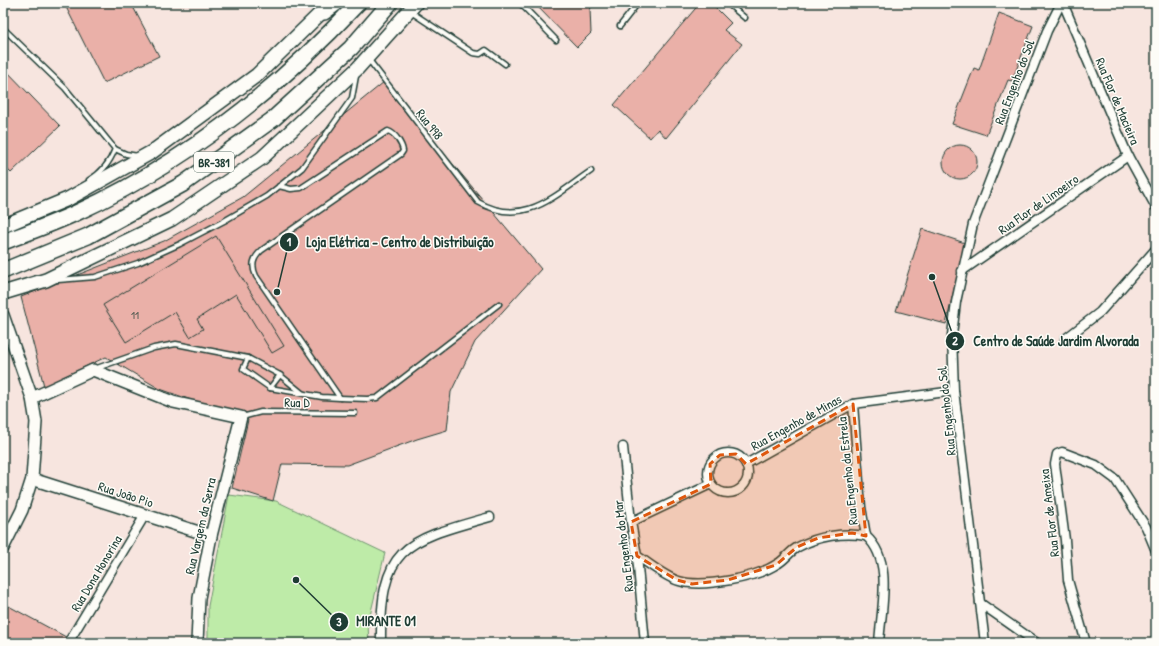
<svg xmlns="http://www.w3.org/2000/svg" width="1159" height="646" viewBox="0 0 1159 646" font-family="'Patrick Hand',sans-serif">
  <rect width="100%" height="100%" fill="#f7e5df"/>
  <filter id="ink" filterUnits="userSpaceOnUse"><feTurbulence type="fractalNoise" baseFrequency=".025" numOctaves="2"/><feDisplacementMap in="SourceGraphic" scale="8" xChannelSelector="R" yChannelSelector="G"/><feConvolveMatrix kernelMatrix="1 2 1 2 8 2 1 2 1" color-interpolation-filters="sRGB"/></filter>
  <g filter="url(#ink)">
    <path fill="#beeba8" stroke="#6e946e" d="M229 495 276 501 385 553 368 624 369 643H208V606Z"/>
    <g fill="#eab0a8" stroke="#1f3d34">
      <path d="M75 3H131L159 56 104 83 66 7Z"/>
      <path d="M534 3H596L590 9 591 33 577 47Z"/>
      <path d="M700 3H711L731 23 724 30 742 44 666 138 658 129 650 138 614 105Z"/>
      <path d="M999 13 1033 26 1012 81 1008 80 986 135 952 124 974 68 979 70Z"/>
      <path d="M3 67 60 126 11 173 3 165Z"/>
      <path d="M384 82 541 269 475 342 451 392 447 430 417 439 347 465 282 464 273 501 232 488 248 420 160 389 106 357 44 386 21 297 164 241 243 197Z"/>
      <circle cx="960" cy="162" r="17"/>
      <path d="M922 229 965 243 946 324 896 311Z"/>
      <path d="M216 236 284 346 272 353 236 294 197 319 203 329 190 337 175 312 126 342 103 305Z"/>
      <path d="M3 603 66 637 62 643H3Z"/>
    </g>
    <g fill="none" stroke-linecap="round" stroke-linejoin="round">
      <g stroke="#1f3d34" stroke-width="7">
        <g id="lane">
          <path d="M520 3 556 40"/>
          <path d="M727 3 745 18"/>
          <path d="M411 12 473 53 480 54 486 50 505 64"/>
          <path d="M620 26 638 3"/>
          <path d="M3 28 65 88 115 149 126 154 138 156"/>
          <path d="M369 60 478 202C524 228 554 196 591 171"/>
          <path d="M89 180C102 173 110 162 115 149"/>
          <path d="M58 280 95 277 138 263 180 244 224 221 267 196 302 168 352 98 356 76"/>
          <path d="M248 358 243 369 270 388 322 397 340 398 256 276C251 265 253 258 262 250L401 154 403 151C402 144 395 133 388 131L301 188 291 189 279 186"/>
          <path d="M97 368 154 348 176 344 248 358 280 375 302 393"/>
          <path d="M270 388 280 375"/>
          <path d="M340 398 367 399 377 398 499 304"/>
          <path d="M242 417 261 412 355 413"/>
        </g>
      </g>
      <g stroke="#1f3d34" stroke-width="11">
        <g id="street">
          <path d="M1063 3 1128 156 1156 207"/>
          <path d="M962 271 1128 156"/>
          <path d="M1065 339 1100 312 1156 249"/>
          <path d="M853 404 861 507 866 536"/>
          <path d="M623 447 631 522 637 556 645 643"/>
          <circle cx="728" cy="473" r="20"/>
          <path d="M746 464 853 404 954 391"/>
          <path d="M631 522 711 484"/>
          <path d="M866 536C894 561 881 609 879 643"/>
          <path d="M637 556C650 564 665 577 679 581 703 588 756 578 777 564 785 560 790 551 798 547 818 536 844 532 866 536"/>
          <path d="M980 603 1037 643"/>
          <path d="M68 643 145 515"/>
          <path d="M381 643C380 546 404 541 490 517"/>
          <path d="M985 643 954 391 952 335 956 302 973 224 1047 31 1061 3"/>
          <path d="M1086 643 1068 580 1065 540 1055 464 1057 454 1062 452 1096 465 1115 479 1146 527 1156 551"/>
        </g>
      </g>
      <g stroke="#1f3d34" stroke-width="14">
        <g id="secondary">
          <path d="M3 315 32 398 36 422 32 479 22 510 3 548"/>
          <path d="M32 398 93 370 173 402 241 417 211 536 199 598 197 643"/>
          <path d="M32 479 211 536"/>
        </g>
      </g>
      <g stroke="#1f3d34" stroke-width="16">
        <g id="primary">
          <path d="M3 226 68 199 152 152 257 75 330 4"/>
          <path d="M3 293 46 280 172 219 262 158 357 69 416 3"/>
        </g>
      </g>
      <g stroke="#1f3d34" stroke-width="18">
        <g id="highway">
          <path d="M324 12 336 3"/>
          <path d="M3 242C27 233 52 224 76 213 183 164 278 89 358 3"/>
          <path d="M3 271 88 236 183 184 272 120 351 48 390 3"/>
        </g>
      </g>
      <use href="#lane" stroke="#fdfcf7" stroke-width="4"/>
      <use href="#street" stroke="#fdfcf7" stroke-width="8"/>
      <use href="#secondary" stroke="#fdfcf7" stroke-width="11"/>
      <use href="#primary" stroke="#fdfcf7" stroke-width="13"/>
      <use href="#highway" stroke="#fdfcf7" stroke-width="15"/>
    </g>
  </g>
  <path fill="#de580e" fill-opacity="0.2" stroke="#de580e" stroke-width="3" stroke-dasharray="8 5" stroke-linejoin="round" d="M853 404 866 536 852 533 818 538 797 547 776 565 728 580 692 584 677 580 637 556 631 522 711 484 710 464 720 455 736 454 746 464Z"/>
  <g text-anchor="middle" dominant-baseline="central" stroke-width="3" stroke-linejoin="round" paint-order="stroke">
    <g font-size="11" fill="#525a51">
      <text x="135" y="315">11</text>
    </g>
    <rect fill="#fdfcf7" stroke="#62766e" stroke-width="1" x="194" y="152" width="40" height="20" rx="3"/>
    <g font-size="12" font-weight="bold" fill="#1f3d34">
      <text x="214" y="162">BR-381</text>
    </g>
    <g font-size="13" fill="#1f3d34" stroke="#fdfcf7">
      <text transform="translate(1014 82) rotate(-69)">Rua Engenho do Sol</text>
      <text transform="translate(1118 101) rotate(67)">Rua Flor de Macieira</text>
      <text transform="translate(430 124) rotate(52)">Rua 998</text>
      <text transform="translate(1038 204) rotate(-35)">Rua Flor de Limoeiro</text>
      <text transform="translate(297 402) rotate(1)">Rua D</text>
      <text transform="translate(946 411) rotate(-96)">Rua Engenho do Sol</text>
      <text transform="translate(796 422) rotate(-29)">Rua Engenho de Minas</text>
      <text transform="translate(847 471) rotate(-96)">Rua Engenho da Estrela</text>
      <text transform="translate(126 494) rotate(18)">Rua João Pio</text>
      <text transform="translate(1049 513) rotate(-97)">Rua Flor de Ameixa</text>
      <text transform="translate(200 526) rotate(-77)">Rua Vargem da Serra</text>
      <text transform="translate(623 546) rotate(-97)">Rua Engenho do Mar</text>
      <text transform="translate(96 573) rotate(-59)">Rua Dona Honorina</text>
    </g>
  </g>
  <path fill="none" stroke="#1f3d34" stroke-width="1.5" d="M277 292L289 242M932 277L955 341M296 580L339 622"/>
  <g fill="#1f3d34" stroke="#fdfcf7" stroke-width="1.5">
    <circle cx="277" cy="292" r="4"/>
    <circle cx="932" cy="277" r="4"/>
    <circle cx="296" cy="580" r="4"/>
    <circle cx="289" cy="242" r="10"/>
    <circle cx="955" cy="341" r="10"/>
    <circle cx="339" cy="622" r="10"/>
  </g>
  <g font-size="12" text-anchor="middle" font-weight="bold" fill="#fff">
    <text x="289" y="246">1</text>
    <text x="955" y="345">2</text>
    <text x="339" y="626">3</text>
  </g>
  <g font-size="14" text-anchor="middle" font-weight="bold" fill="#1f3d34" stroke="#fdfcf7" stroke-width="3" stroke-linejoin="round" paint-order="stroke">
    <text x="400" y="247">Loja Elétrica - Centro de Distribuição</text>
    <text x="1056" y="346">Centro de Saúde Jardim Alvorada</text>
    <text x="386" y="626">MIRANTE 01</text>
  </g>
  <rect width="1159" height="646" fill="none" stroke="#fdfcf7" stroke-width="16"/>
  <rect x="8" y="8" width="1143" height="630" fill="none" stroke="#1f3d34" stroke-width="1.5" filter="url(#ink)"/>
</svg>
